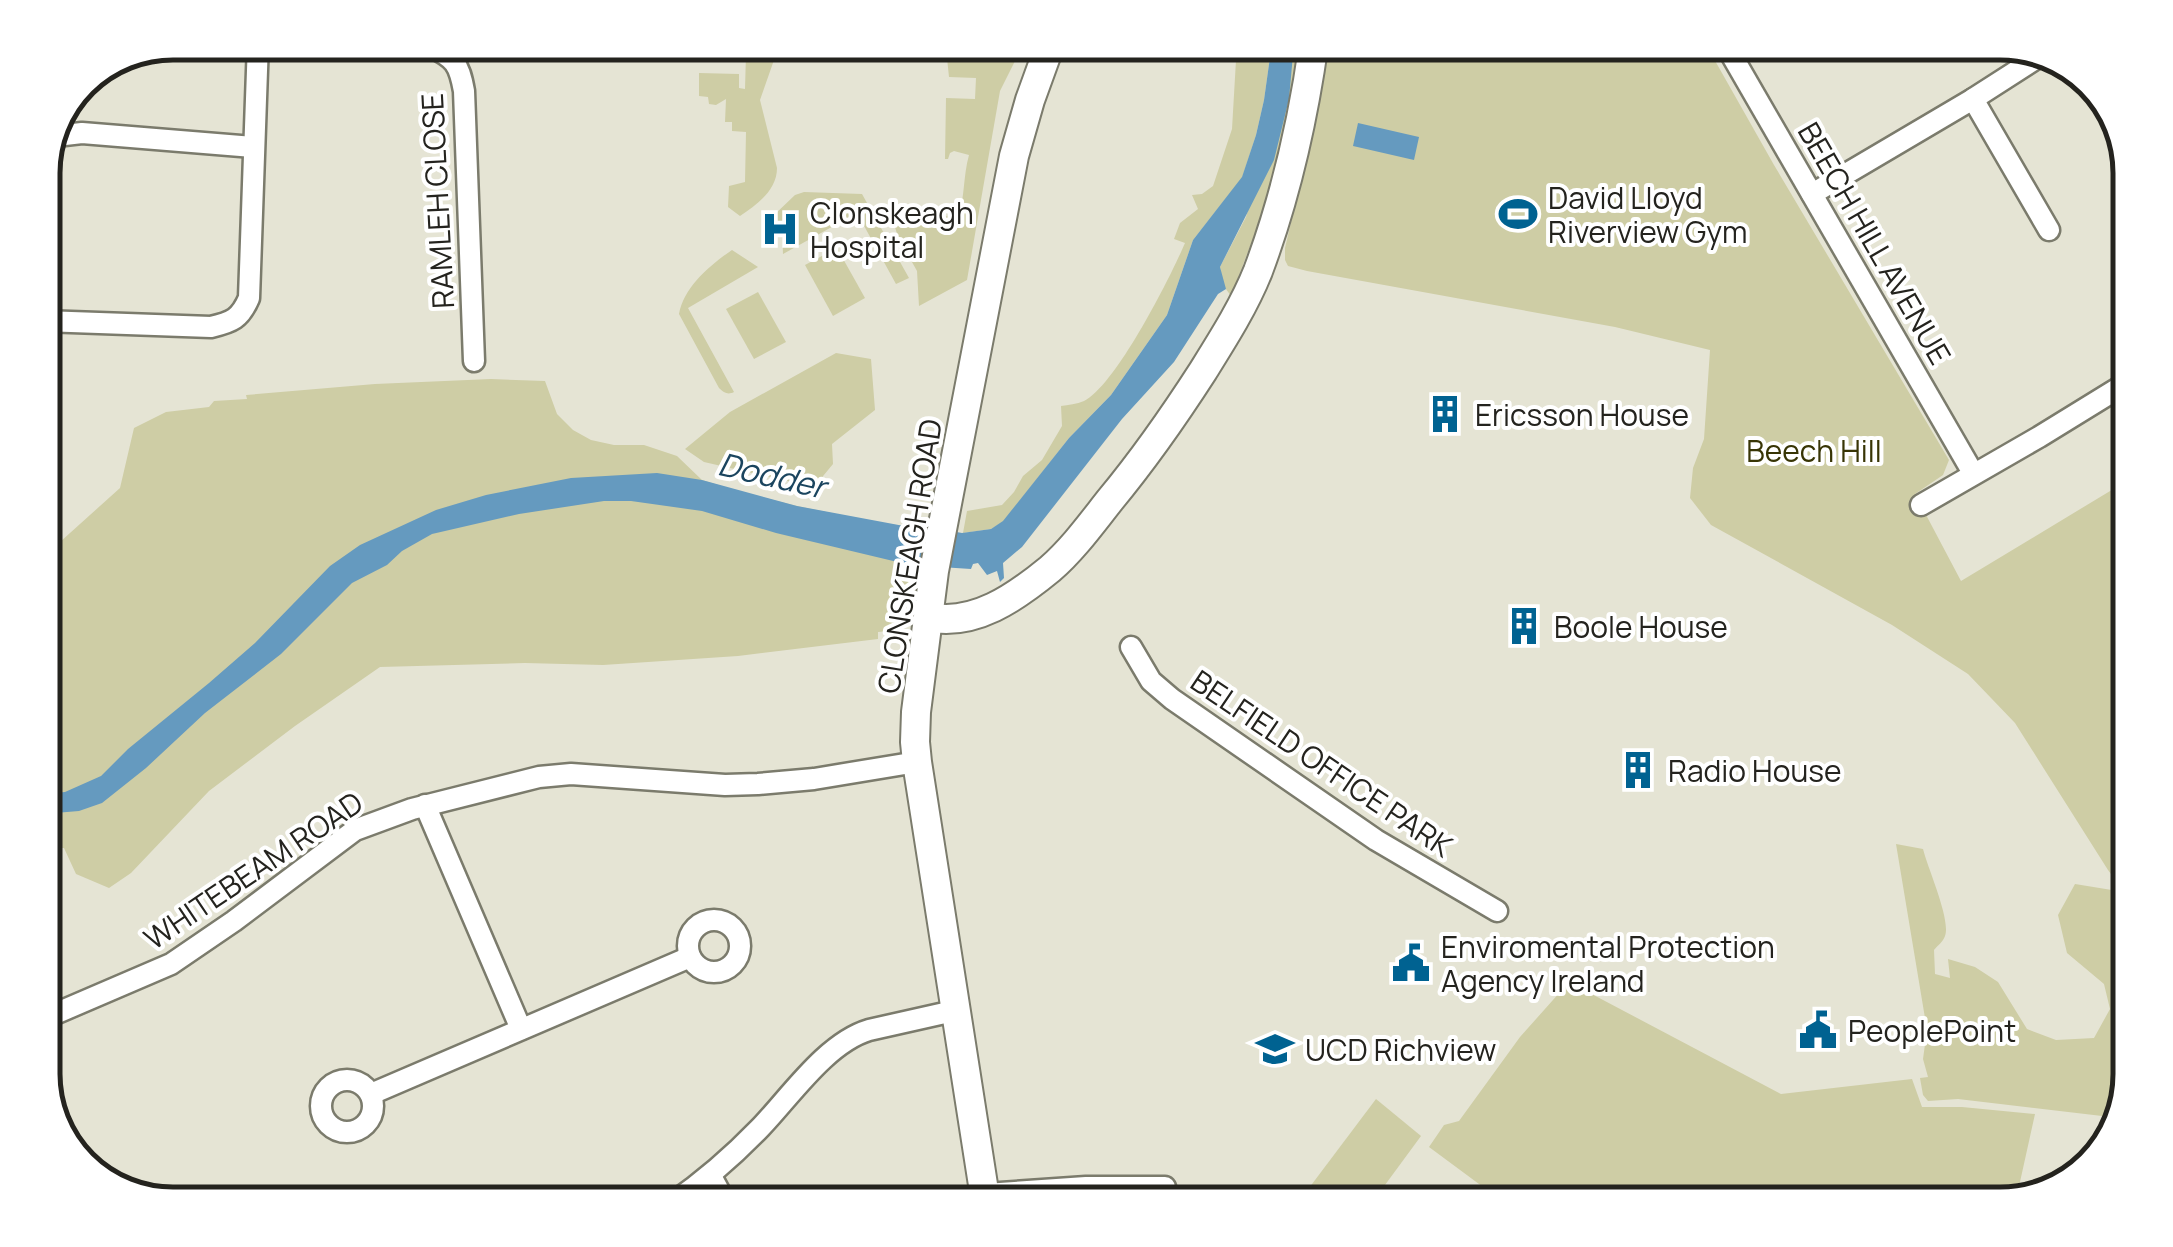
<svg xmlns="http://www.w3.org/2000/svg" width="2173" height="1247" viewBox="0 0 2173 1247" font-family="Manrope,sans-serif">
  <rect width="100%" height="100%" fill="#e5e4d4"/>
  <g fill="#cecda5">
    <path d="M908 43H1024L1000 91 967 280 919 306 917 271 898 237 894 224 899 215C919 210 938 215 958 218 965 198 963 176 969 155L954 151 950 153 948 159H945L946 98 975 99 976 78 949 77 947 58 913 56 908 47Z"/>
    <path d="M1237 43H1270L1271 50 1264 100 1256 135 1242 178 1193 240 1167 315 1111 395 1069 438 1003 522 991 529 963 533 967 511 1002 505 1014 492 1023 476 1042 460 1062 426 1061 406C1068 405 1077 404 1084 401 1116 385 1170 278 1185 243L1174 239 1180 223 1198 209 1192 195 1202 194 1213 186 1232 129Z"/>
    <path d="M1294 43H1302L1280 168 1231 296 1223 285 1220 267 1246 217Z"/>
    <path d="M1322 43H1705L1774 165 1949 460 1943 475 1915 494 1961 581 2130 479V1075L2119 1118 1958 1099 1928 1101 1923 1095 1920 1078 1928 1077 1923 1059 1927 1030 1896 844 1923 849C1928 869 1951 920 1945 936 1943 942 1938 945 1934 950L1935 974 1950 978 1948 959 1975 967 1998 982 2027 1029 2056 1040 2094 1038 2110 1009 2104 984 2067 953 2058 915 2075 884 2124 892 2108 870 2015 723 1968 674 1892 625 1711 525 1690 498 1693 468 1704 439 1710 350 1615 327 1307 271 1288 266 1285 260V248L1309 145Z"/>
    <path d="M746 54 771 57 774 60 760 100 777 168C777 190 757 205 740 216L728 207 729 186 745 182 746 132 732 131V122H725L726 99 716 105 709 104 708 97 699 96V73L739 74V88L745 89Z"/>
    <path d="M804 192 862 194 909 278 896 284 857 213 783 254 782 230 772 217 795 195Z"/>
    <path d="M837 248 865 298 833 316 805 265Z"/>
    <path d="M732 250 758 267 688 308 734 392C728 395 724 393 719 388L679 314C684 287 710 265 732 250Z"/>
    <path d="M758 292 786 342 754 359 726 309Z"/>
    <path d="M836 353 871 359 875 410 832 444 833 464 814 487 704 462 685 449 730 412Z"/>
    <path d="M491 379 545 381 557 414 573 430 591 440 614 445H644L677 456 702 480 741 492 797 506 880 523 904 526H924L903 630 878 632V639L738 656 603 665 525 663 380 667 295 726 209 791 131 873 109 888 76 874 64 848H43V611C59 582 62 583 50 551L120 488 134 428 166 412 209 407 214 401 247 399 246 395 375 384Z"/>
    <path d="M1569 982 1781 1094 1912 1079 1922 1107H1962L2035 1114 2016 1200 2001 1204H1506L1429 1147 1444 1125 1459 1121 1520 1037Z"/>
    <path d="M1376 1099 1421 1136 1371 1204H1297Z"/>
  </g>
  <g fill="#659abf">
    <path d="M1270 43H1294L1289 99 1274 160 1220 267 1226 289 1218 294 1174 362 1122 419 1022 547 1003 563 1004 578 1000 582 997 571 987 575 978 563 973 564 971 569 910 565 776 533 702 511 631 501H604L519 514 432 534 402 551 387 565 352 583 281 654 205 713 146 768 102 803 79 811 43 814V794L65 792 101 776 128 749 209 683 255 643 330 566 360 545 436 510 486 495 571 478 657 473 702 480 797 506 904 526H924L962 533 991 529 1003 521 1069 438 1111 395 1167 315 1193 240 1242 177 1256 135 1264 100 1271 50Z"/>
    <path d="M1358 123 1419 137 1414 160 1353 146Z"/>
  </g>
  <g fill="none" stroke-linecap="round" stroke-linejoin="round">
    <g stroke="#7b7b6c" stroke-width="25">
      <g id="street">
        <path d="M1724 42 1973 473"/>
        <path d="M258 44 430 46C455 59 459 63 464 91L474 361"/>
        <path d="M1973 99 2049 230"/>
        <path d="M56 136 82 133 253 147"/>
        <path d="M1812 194 1973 99 2043 54"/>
        <path d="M43 321 211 327C232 322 240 319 249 298L258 42"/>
        <path d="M1921 505 2039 437 2130 381"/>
        <path d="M1131 647 1151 681 1172 699 1376 840 1497 911"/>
        <path d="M425 805 521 1029"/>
        <circle cx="714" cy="946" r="26"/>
        <path d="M43 1019 171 964 234 921 355 830 412 809 539 777 571 774 725 785 758 784 814 779 917 762"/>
        <circle cx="347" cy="1106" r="26"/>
        <path d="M44 1085 51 1109"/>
        <path d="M371 1094 690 957"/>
        <path d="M711 1176 726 1204"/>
        <path d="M985 1194 1086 1187H1165"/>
        <path d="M671 1204C703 1182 732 1157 760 1128 790 1097 826 1043 869 1030L958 1010"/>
      </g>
    </g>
    <g stroke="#7b7b6c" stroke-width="32">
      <g id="secondary">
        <path d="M928 617C974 627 1016 597 1050 569 1073 549 1091 524 1110 500 1144 459 1174 416 1203 371 1223 339 1244 306 1258 271 1286 196 1303 121 1314 42"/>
        <path d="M986 1204 917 762 915 742 916 712 934 571 1014 156 1030 100 1051 42"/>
      </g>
    </g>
    <use href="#street" stroke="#fff" stroke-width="20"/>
    <use href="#secondary" stroke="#fff" stroke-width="28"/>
  </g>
  <defs>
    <g id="stadium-bare" transform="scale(3)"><path d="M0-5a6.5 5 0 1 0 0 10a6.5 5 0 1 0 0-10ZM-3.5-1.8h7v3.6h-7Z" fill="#006291" stroke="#fff" stroke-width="2.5" paint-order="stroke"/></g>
    <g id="hospital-bare" transform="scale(3)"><path d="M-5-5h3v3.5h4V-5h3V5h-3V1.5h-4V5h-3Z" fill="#006291" stroke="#fff" stroke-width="2.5" paint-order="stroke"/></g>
    <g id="building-bare" transform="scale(3)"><path d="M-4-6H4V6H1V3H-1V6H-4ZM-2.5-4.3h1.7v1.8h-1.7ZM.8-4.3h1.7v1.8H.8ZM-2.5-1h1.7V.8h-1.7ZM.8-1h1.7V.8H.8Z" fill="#006291" stroke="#fff" stroke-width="2.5" paint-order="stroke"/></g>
    <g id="civic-bare" transform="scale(3)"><path d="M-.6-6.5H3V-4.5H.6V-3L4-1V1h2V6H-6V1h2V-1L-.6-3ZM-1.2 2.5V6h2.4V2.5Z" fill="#006291" stroke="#fff" stroke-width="2.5" paint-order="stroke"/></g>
    <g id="university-bare" transform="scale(3)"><path d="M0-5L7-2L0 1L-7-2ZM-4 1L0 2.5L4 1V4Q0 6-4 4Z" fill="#006291" stroke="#fff" stroke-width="2.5" paint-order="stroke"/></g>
  </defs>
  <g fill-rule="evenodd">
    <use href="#stadium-bare" x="1518" y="214"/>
    <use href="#hospital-bare" x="780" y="229"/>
    <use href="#building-bare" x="1445" y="414"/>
    <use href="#building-bare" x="1524" y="626"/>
    <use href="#building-bare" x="1638" y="770"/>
    <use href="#civic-bare" x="1411" y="963"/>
    <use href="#civic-bare" x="1818" y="1030"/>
    <use href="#university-bare" x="1275" y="1049"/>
  </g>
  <g text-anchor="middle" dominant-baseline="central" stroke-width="8" stroke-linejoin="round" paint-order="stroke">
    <g font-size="30" fill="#24231e" stroke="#fff" text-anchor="start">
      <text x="1548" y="197">David Lloyd<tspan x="1548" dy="34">Riverview Gym</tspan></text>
      <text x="810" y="212">Clonskeagh<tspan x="810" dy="34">Hospital</tspan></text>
      <text x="1475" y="414">Ericsson House</text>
      <text x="1554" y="626">Boole House</text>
      <text x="1668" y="770">Radio House</text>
      <text x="1441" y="946">Enviromental Protection<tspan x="1441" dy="34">Agency Ireland</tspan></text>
      <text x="1848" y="1030">PeoplePoint</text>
      <text x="1305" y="1049">UCD Richview</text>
    </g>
    <g font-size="30" fill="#24231e" stroke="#fff">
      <text transform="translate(437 201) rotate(-93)">RAMLEH CLOSE</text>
      <text transform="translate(1875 243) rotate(60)">BEECH HILL AVENUE</text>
      <text transform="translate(909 556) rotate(-81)">CLONSKEAGH ROAD</text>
      <text transform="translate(1322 763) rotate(34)">BELFIELD OFFICE PARK</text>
      <text transform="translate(253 870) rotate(-34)">WHITEBEAM ROAD</text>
    </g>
    <g font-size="30" fill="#383505" stroke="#fff">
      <text x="1814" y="450">Beech Hill</text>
    </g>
    <g font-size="32" font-style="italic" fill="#1b455f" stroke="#fff">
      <text transform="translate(772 475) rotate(13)">Dodder</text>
    </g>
  </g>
  <path d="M0 0H2173V1247H0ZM173 60H2000A113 113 0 0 1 2113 173V1074A113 113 0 0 1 2000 1187H173A113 113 0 0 1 60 1074V173A113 113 0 0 1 173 60Z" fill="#fff" fill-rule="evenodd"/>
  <path fill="none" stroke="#24231e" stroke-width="5" d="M173 60H2000A113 113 0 0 1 2113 173V1074A113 113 0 0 1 2000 1187H173A113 113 0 0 1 60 1074V173A113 113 0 0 1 173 60Z"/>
</svg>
